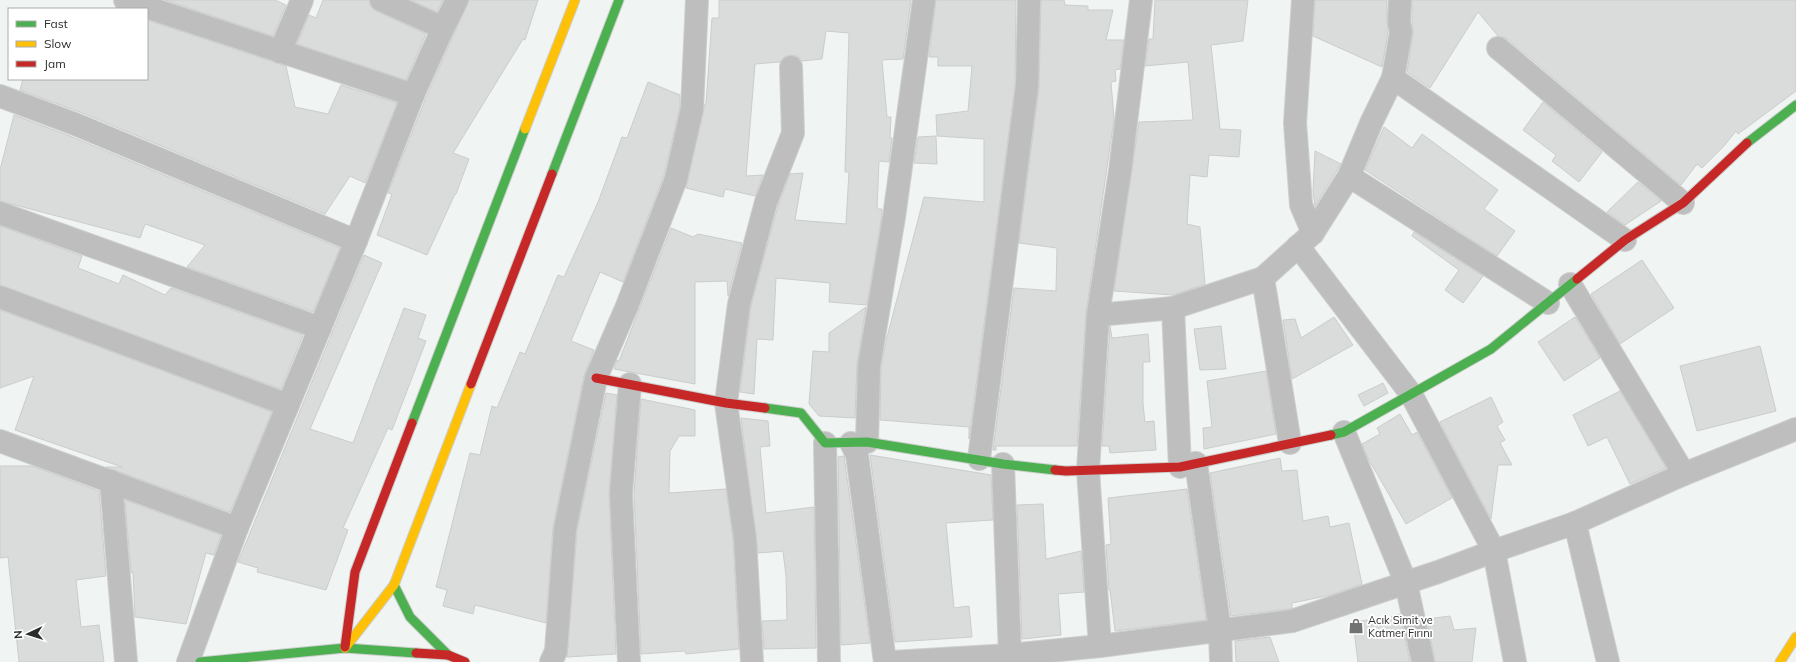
<svg xmlns="http://www.w3.org/2000/svg" width="1796" height="662" viewBox="0 0 1796 662" font-family="Mulish,sans-serif">
  <rect width="100%" height="100%" fill="#f0f4f2"/>
  <g fill="#d9dcdb" stroke="#cacdcc">
    <path d="M165 0H275L286 5 273 36Z"/>
    <path d="M323 0H369L371 7 376 11 426 34 406 80 297 44 309 15 316 18Z"/>
    <path d="M411 0H443L437 12Z"/>
    <path d="M469 0H538L525 40 523 39 453 153 469 159 456 194H455L427 255 377 235 392 194 388 193 425 100Z"/>
    <path d="M719 0H911L903 59 882 60 887 117H891L890 138H892L889 162 879 161 877 209H882V215L867 305 829 302 830 283 776 278 773 340 757 339 754 394 740 392 751 306 778 206 790 174 803 173 795 220 846 224 849 172H845L849 33 826 31 822 59 802 61 797 56 790 55 784 57 780 62 755 64 746 176 763 175 755 196 725 189 723 197 686 188 705 104H706L712 18H719Z"/>
    <path d="M936 0H1016L1015 85 969 439V427L880 420 881 367 887 337 924 197 984 202V139L937 136 936 115 968 111 972 66H938V57H929Z"/>
    <path d="M1041 0H1064L1065 5 1088 6V10H1113L1106 40H1124L1120 69 1115 70 1116 81 1111 82 1114 119 1086 313 1077 446H996V450H993L1014 288 1056 291 1057 248 1019 243 1039 88Z"/>
    <path d="M1155 0H1248L1243 41 1211 45 1220 129 1241 130 1239 157 1209 155 1207 177 1190 175 1187 224 1200 227 1205 284 1173 295 1114 291 1139 122 1193 120 1188 62 1145 66 1149 39H1153Z"/>
    <path d="M1315 0H1387V21L1388 32 1382 67 1313 36Z"/>
    <path d="M1412 0H1796V91L1738 134 1736 131 1724 146 1702 168 1697 164 1681 185 1506 38 1498 36 1478 12 1430 88 1427 86 1407 72 1413 34 1412 21Z"/>
    <path d="M147 20 286 66 295 107 328 114 341 85 397 103 365 183 350 176 325 214 80 112 20 90 23 79H147Z"/>
    <path d="M648 82 680 95V107L664 175 623 282 600 272 571 341 594 350 584 375 553 527 546 623 475 605 473 614 443 606 447 590 436 587 470 453 480 455 492 406 497 408 520 352 525 354 558 275 564 277 598 202 622 137 627 138Z"/>
    <path d="M1543 102 1602 152 1579 182 1552 161 1556 155 1523 130Z"/>
    <path d="M14 115 70 136 340 248 313 312 187 267 205 245 145 224 140 238 0 201V170Z"/>
    <path d="M1384 127 1412 148 1422 134 1498 190 1484 209 1515 231 1497 256 1365 170Z"/>
    <path d="M936 136 937 164 914 163 918 137Z"/>
    <path d="M1315 151 1341 164 1315 206 1313 191Z"/>
    <path d="M1638 182 1661 201 1625 225 1607 212Z"/>
    <path d="M0 226 82 256 78 268 119 284 123 275 165 295 171 288 303 335 281 389 0 285Z"/>
    <path d="M671 228 693 237 698 234 742 243 728 296 727 281 695 282V384L614 369 617 360 619 361Z"/>
    <path d="M1414 232 1483 276 1463 303 1445 290 1459 270 1412 236Z"/>
    <path d="M364 255 382 263 310 429 353 443 404 308 426 315 418 338 426 341 392 430 388 428 343 528 348 530 326 590 257 572 258 568 238 562Z"/>
    <path d="M1642 260 1674 308 1620 344 1591 294Z"/>
    <path d="M866 307 857 364 855 418 819 416 809 404 813 351 829 352V333Z"/>
    <path d="M0 310 272 412 230 512 106 467H122L15 430 34 376 0 388Z"/>
    <path d="M1334 317 1353 345 1292 379 1283 320 1295 319 1301 338Z"/>
    <path d="M1575 317 1600 358 1564 381 1538 342Z"/>
    <path d="M1110 326 1112 338 1148 334 1150 362H1143V404L1145 422 1154 421 1156 450 1110 453 1109 446H1102Z"/>
    <path d="M1221 326 1226 369 1200 370 1194 329Z"/>
    <path d="M1760 346 1776 411 1697 431 1680 366Z"/>
    <path d="M1266 371 1276 434 1204 449 1203 428 1212 427 1207 381Z"/>
    <path d="M1383 383 1388 393 1364 406 1358 395Z"/>
    <path d="M1620 391 1666 468 1630 484 1607 437 1588 446 1573 415Z"/>
    <path d="M606 393 617 395 609 493 616 654 567 657 577 531Z"/>
    <path d="M1491 397 1503 422 1497 426 1505 440 1500 443 1512 465H1498L1491 519 1440 422Z"/>
    <path d="M641 399 695 410V436H679L670 451 669 493 726 489 733 539 739 649 686 654 685 651 641 654 634 493Z"/>
    <path d="M1400 414 1412 435 1417 432 1452 498 1406 524 1369 460 1362 444 1380 434 1377 428Z"/>
    <path d="M741 418 768 421 770 446 760 447 766 513 814 507 816 648 764 649 762 621 787 620 786 576 783 551 758 553Z"/>
    <path d="M870 455 991 475 993 520 946 523 954 608 969 606 972 637 895 642Z"/>
    <path d="M844 456 870 643 841 645 838 457Z"/>
    <path d="M1280 458 1282 471 1297 470 1303 521 1328 516 1330 527 1349 523 1362 584 1331 595 1292 603V608L1289 609 1231 616 1210 473Z"/>
    <path d="M0 466H32L99 491 106 576 76 580 81 627 99 625 104 662H19L8 557 0 558Z"/>
    <path d="M1187 489 1206 620 1115 631 1110 590H1109L1106 545 1111 544 1108 498Z"/>
    <path d="M125 500 221 535 214 555 206 553 186 624 135 617 133 572 131 573Z"/>
    <path d="M1043 504 1046 559 1081 551 1084 592 1058 594 1061 635 1022 639 1017 505Z"/>
    <path d="M1400 614 1410 662H1358L1353 622 1391 617Z"/>
    <path d="M1450 616 1454 630 1476 628 1472 662H1435L1427 619Z"/>
    <path d="M1270 637 1279 662H1236L1235 641Z"/>
  </g>
  <g fill="none" stroke-linecap="round" stroke-linejoin="round">
    <g stroke="#cdcfce" stroke-width="24">
      <g id="street">
        <path d="M125 0 413 95 443 28 457 0"/>
        <path d="M381 0 443 28"/>
        <path d="M1303 0 1295 123 1301 205 1313 233"/>
        <path d="M1498 48 1683 203"/>
        <path d="M280 52 302 0"/>
        <path d="M1393 78 1625 240"/>
        <path d="M0 96 75 124 356 241"/>
        <path d="M1349 176 1548 303"/>
        <path d="M0 213 320 328"/>
        <path d="M1298 246 1411 394 1494 551 1515 662"/>
        <path d="M1263 278 1290 443"/>
        <path d="M1570 284 1684 474"/>
        <path d="M0 297 288 405"/>
        <path d="M1173 308 1180 467"/>
        <path d="M1098 315 1173 308 1263 278 1313 233 1349 176 1372 121 1393 78 1401 32 1399 22 1400 0"/>
        <path d="M1344 432 1406 583 1423 662"/>
        <path d="M0 441 237 528"/>
        <path d="M867 442 869 366 894 217 924 0"/>
        <path d="M825 443 829 662"/>
        <path d="M851 443 857 455 885 662"/>
        <path d="M979 459 1027 86 1029 0"/>
        <path d="M1196 463 1220 630 1221 662"/>
        <path d="M1003 464 1010 655"/>
        <path d="M111 481 126 662"/>
        <path d="M1575 523 1608 662"/>
        <path d="M1100 646 1088 470 1098 315 1120 171 1141 0"/>
        <path d="M188 662 237 528 356 241 413 95"/>
        <path d="M551 662 556 651 565 529 596 378 627 306 676 179 692 109 697 0"/>
        <path d="M629 662 621 493 630 384"/>
        <path d="M752 662 745 538 726 403 739 304 766 202 793 133 791 67"/>
        <path d="M892 662 1010 655 1100 646 1292 621 1438 572 1494 551 1575 523 1684 474 1796 429"/>
      </g>
    </g>
    <g stroke="#cdcfce" stroke-width="11">
      <g id="fast">
        <path d="M1747 143 1796 105"/>
        <path d="M552 174 619 0"/>
        <path d="M765 408 801 413 825 443 867 442 1003 464 1055 470"/>
        <path d="M412 423 525 129"/>
        <path d="M1331 435 1344 432 1491 349 1577 279"/>
        <path d="M394 585 410 617 448 655"/>
        <path d="M200 662 345 648 416 653"/>
      </g>
    </g>
    <g stroke="#cdcfce" stroke-width="11">
      <g id="slow">
        <path d="M525 129 575 0"/>
        <path d="M345 648 394 585 471 384"/>
        <path d="M1780 662 1796 637"/>
      </g>
    </g>
    <g stroke="#cdcfce" stroke-width="11">
      <g id="jam">
        <path d="M1577 279 1625 240 1683 203 1747 143"/>
        <path d="M596 378 726 403 765 408"/>
        <path d="M471 384 552 174"/>
        <path d="M1055 470 1066 471 1180 467 1331 435"/>
        <path d="M345 647 355 572 412 423"/>
        <path d="M416 653 448 655 465 662"/>
      </g>
    </g>
    <use href="#street" stroke="#bdbebd" stroke-width="22"/>
    <use href="#fast" stroke="#4caf50" stroke-width="9"/>
    <use href="#slow" stroke="#ffc107" stroke-width="9"/>
    <use href="#jam" stroke="#c62828" stroke-width="9"/>
  </g>
  <defs>
    <g id="shop-bare" transform="scale(1.2)"><path d="M-5-2.5h2.3a2.7 3.5 0 0 1 5.4 0H5L5.5 6h-11ZM-1.5-2.5h3a1.5 2.3 0 0 0-3 0Z" fill="#707371" stroke="#fff" stroke-width="2.5" paint-order="stroke"/></g>
  </defs>
  <g fill-rule="evenodd">
    <use href="#shop-bare" x="1356" y="626"/>
  </g>
  <g text-anchor="middle" dominant-baseline="central" stroke-width="3.5" stroke-linejoin="round" paint-order="stroke">
    <g font-size="11" fill="#2b2d2c" stroke="#fff" text-anchor="start">
      <text x="1368" y="620">Acık Simit ve<tspan x="1368" dy="13">Katmer Fırını</tspan></text>
    </g>
  </g>
  <rect x="8" y="8" width="140" height="72" fill="#ffffff" stroke="#aaabab"/>
  <rect x="16" y="21" width="20" height="6" fill="#4caf50" stroke="#aaabab"/>
  <text x="44" y="28" font-size="12" fill="#2b2d2c">Fast</text>
  <rect x="16" y="41" width="20" height="6" fill="#ffc107" stroke="#aaabab"/>
  <text x="44" y="48" font-size="12" fill="#2b2d2c">Slow</text>
  <rect x="16" y="61" width="20" height="6" fill="#c62828" stroke="#aaabab"/>
  <text x="44" y="68" font-size="12" fill="#2b2d2c">Jam</text>
  <g transform="translate(28 634) rotate(266)" stroke="#ffffff" stroke-width="3" paint-order="stroke">
  <path d="M0-3L7 15L0 10L-7 15Z" fill="#2b2d2c"/>
  <text y="-6" font-size="11" font-weight="bold" text-anchor="middle" fill="#2b2d2c">N</text>
  </g>
</svg>
